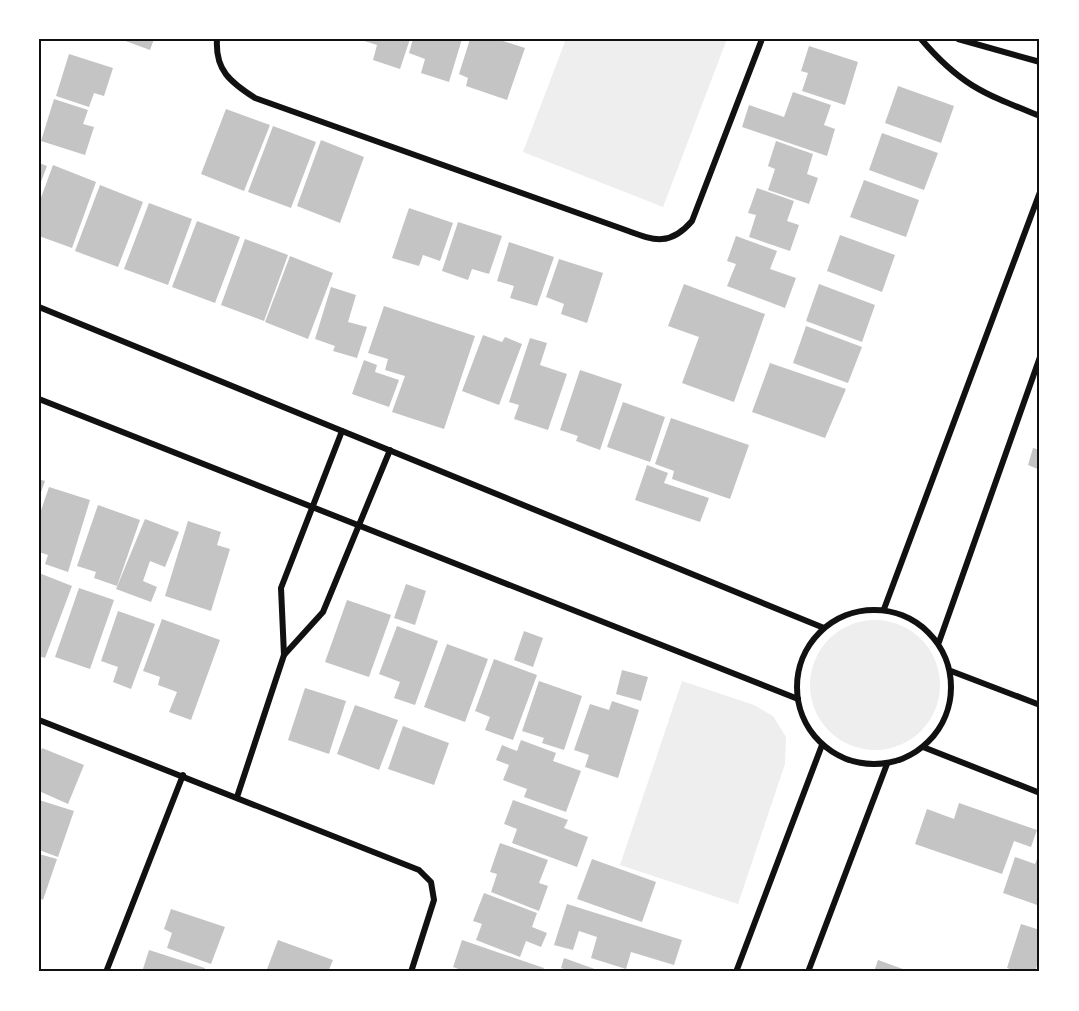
<svg xmlns="http://www.w3.org/2000/svg" width="1079" height="1011" viewBox="0 0 1079 1011" font-family="'Source Serif 4',serif">
  <rect width="100%" height="100%" fill="#fff"/>
  <g fill="#eee">
    <path d="M566 39H727L663 207 523 152Z"/>
    <circle cx="875" cy="685" r="65"/>
    <path d="M682 681 754 705 773 716 786 737 785 764 738 904 620 865Z"/>
  </g>
  <g fill="#c4c4c4">
    <path d="M120 39H154L150 50Z"/>
    <path d="M358 39H410L400 69 373 60 377 45Z"/>
    <path d="M413 39H462L449 82 421 73 425 59 409 53Z"/>
    <path d="M470 39H497L525 48 507 100 466 86 468 78 459 74Z"/>
    <path d="M809 46 858 62 845 105 802 91 808 73 801 71Z"/>
    <path d="M69 54 113 68 104 96 94 93 89 107 56 96Z"/>
    <path d="M898 86 954 106 941 143 885 123Z"/>
    <path d="M793 92 831 105 824 125 835 129 827 156 742 127 749 105 784 117Z"/>
    <path d="M54 99 88 110 83 124 94 127 85 155 41 141Z"/>
    <path d="M226 109 270 125 244 191 201 174Z"/>
    <path d="M273 126 316 142 291 208 248 192Z"/>
    <path d="M882 133 938 153 924 190 869 170Z"/>
    <path d="M321 140 364 157 340 223 297 206Z"/>
    <path d="M776 141 813 154 807 174 818 178 809 204 768 190 775 169 768 166Z"/>
    <path d="M39 163 47 166 39 187Z"/>
    <path d="M53 165 96 182 72 248 39 236V203Z"/>
    <path d="M864 180 919 200 906 237 850 217Z"/>
    <path d="M100 185 143 202 118 267 75 251Z"/>
    <path d="M757 188 794 201 787 221 799 225 790 251 749 237 756 215 748 213Z"/>
    <path d="M149 203 192 219 168 285 124 269Z"/>
    <path d="M409 208 453 223 440 261 423 255 419 266 392 258Z"/>
    <path d="M197 221 240 237 215 303 172 287Z"/>
    <path d="M458 222 502 236 489 274 472 269 468 280 442 271Z"/>
    <path d="M840 235 895 255 882 292 827 271Z"/>
    <path d="M736 236 777 251 770 269 796 278 785 308 727 286 736 264 727 261Z"/>
    <path d="M245 239 288 255 264 321 221 305Z"/>
    <path d="M509 242 554 257 537 306 510 298 514 286 497 281Z"/>
    <path d="M290 256 333 273 308 339 265 322Z"/>
    <path d="M559 259 603 273 587 323 561 314 564 304 546 297Z"/>
    <path d="M684 284 765 314 734 402 682 383 699 337 668 326Z"/>
    <path d="M819 284 875 305 862 342 806 321Z"/>
    <path d="M331 287 356 295 348 322 367 327 357 358 333 351 335 346 315 339Z"/>
    <path d="M384 306 475 336 444 429 392 412 405 376 385 370 388 359 368 353Z"/>
    <path d="M806 326 862 347 848 383 793 363Z"/>
    <path d="M483 335 502 342 505 337 522 344 499 405 462 391Z"/>
    <path d="M530 338 547 343 540 365 567 374 548 430 514 419 519 405 509 402Z"/>
    <path d="M364 360 377 365 375 372 399 380 389 407 352 394Z"/>
    <path d="M770 363 846 389 825 438 752 412Z"/>
    <path d="M580 370 622 384 600 450 576 441 578 436 560 430Z"/>
    <path d="M623 402 665 417 650 462 607 447Z"/>
    <path d="M671 418 749 445 730 499 672 479 674 471 655 464Z"/>
    <path d="M1033 448 1040 450V470L1028 465Z"/>
    <path d="M647 465 668 473 664 483 709 498 700 522 635 500Z"/>
    <path d="M39 479 45 481 39 498Z"/>
    <path d="M49 487 90 500 68 572 45 564 48 555 39 552V516Z"/>
    <path d="M98 505 140 520 117 586 94 578 96 572 77 566Z"/>
    <path d="M145 519 179 532 165 567 150 561 143 581 157 587 151 602 116 589Z"/>
    <path d="M188 521 221 532 217 545 230 549 211 611 165 596Z"/>
    <path d="M39 573 72 586 45 658 39 656Z"/>
    <path d="M406 584 426 591 415 625 394 618Z"/>
    <path d="M79 588 114 600 90 669 55 657Z"/>
    <path d="M347 600 391 615 369 677 325 662Z"/>
    <path d="M118 611 155 624 131 689 113 682 118 667 101 661Z"/>
    <path d="M162 619 220 640 191 720 169 712 177 692 158 685 160 677 143 671Z"/>
    <path d="M397 626 438 641 415 705 394 698 400 682 379 674Z"/>
    <path d="M524 631 543 638 533 667 514 660Z"/>
    <path d="M447 644 488 659 465 722 424 707Z"/>
    <path d="M494 659 537 675 513 740 485 730 490 717 475 711Z"/>
    <path d="M622 670 648 677 641 701 616 694Z"/>
    <path d="M539 681 582 696 564 750 542 743 544 738 522 731Z"/>
    <path d="M305 688 346 701 329 754 288 740Z"/>
    <path d="M612 701 639 710 618 778 585 767 589 755 574 750 590 704 609 710Z"/>
    <path d="M355 705 398 720 379 770 337 754Z"/>
    <path d="M403 726 449 743 434 785 388 769Z"/>
    <path d="M521 740 556 753 553 761 581 771 566 812 524 797 527 789 503 780 509 765 496 760 502 745 517 751Z"/>
    <path d="M42 748 84 765 68 804 39 791V756Z"/>
    <path d="M39 800 74 811 58 857 39 850Z"/>
    <path d="M513 800 568 820 564 828 588 837 577 867 512 843 517 829 504 824Z"/>
    <path d="M959 803 1037 830 1031 847 1014 841 1002 874 915 844 927 809 954 819Z"/>
    <path d="M500 843 548 860 539 883 548 886 539 911 491 892 497 874 490 872Z"/>
    <path d="M1040 851V906L1003 893 1015 857 1035 864Z"/>
    <path d="M39 854 57 859 43 900 39 898Z"/>
    <path d="M592 859 656 882 642 922 577 899Z"/>
    <path d="M484 893 537 913 532 927 547 933 541 947 526 941 520 957 476 940 482 924 473 921Z"/>
    <path d="M567 904 682 940 674 965 631 952 626 969 591 958 597 937 579 931 573 950 554 945Z"/>
    <path d="M171 909 225 927 211 964 167 948 172 933 164 929Z"/>
    <path d="M1021 924 1040 930V956L1035 972H1019L1007 968Z"/>
    <path d="M278 940 333 960 328 972H266Z"/>
    <path d="M462 940 544 968 542 972H460L461 970 453 967Z"/>
    <path d="M149 950 205 968 203 972H142Z"/>
    <path d="M564 958 603 972H573L561 968Z"/>
    <path d="M878 960 911 972H874Z"/>
  </g>
  <g fill="none" stroke-linecap="round" stroke-linejoin="round">
    <g stroke="#111" stroke-width="6">
      <path d="M217 39C215 70 230 82 255 98L620 228C651 239 668 249 692 221L762 39"/>
      <path d="M921 39C961 86 985 94 1040 116"/>
      <path d="M958 39 1040 62"/>
      <path d="M39 307 824 628"/>
      <path d="M39 399 798 699"/>
      <path d="M884 609 1040 192"/>
      <circle cx="874" cy="687" r="77"/>
      <path d="M939 642 1040 357"/>
      <path d="M284 655 323 612 390 450"/>
      <path d="M951 671 1040 705"/>
      <path d="M39 720 419 870 431 882 434 900 411 972"/>
      <path d="M923 747 1040 793"/>
      <path d="M237 797 284 655 281 588 342 431"/>
      <path d="M106 972 183 775"/>
      <path d="M736 972 822 745"/>
      <path d="M808 972 887 764"/>
    </g>
  </g>
  <rect width="1079" height="1011" fill="none" stroke="#ffffff" stroke-width="81"/>
  <rect x="40" y="40" width="998" height="930" fill="none" stroke="#111" stroke-width="2"/>
</svg>
